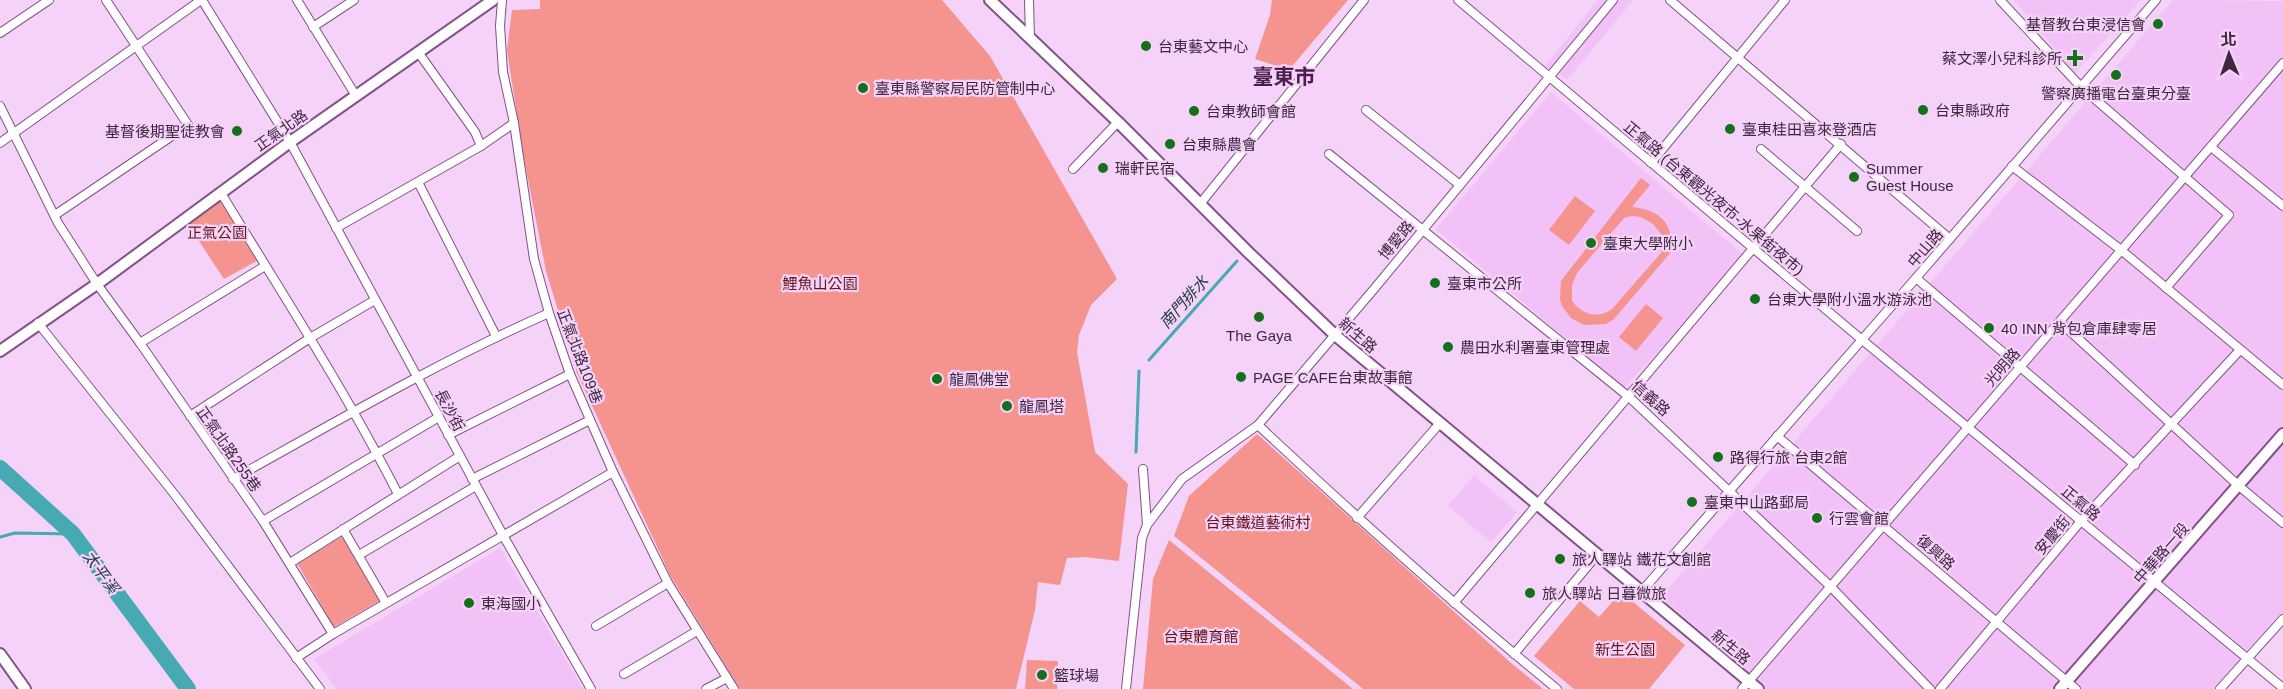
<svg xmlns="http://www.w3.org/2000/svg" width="2283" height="689" viewBox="0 0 2283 689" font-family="Arial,'Noto Sans TC',sans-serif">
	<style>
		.built { fill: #f2c1f7 }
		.green { fill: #f5948e; fill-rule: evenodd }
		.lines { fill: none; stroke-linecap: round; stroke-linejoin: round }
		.stream { stroke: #46a9b3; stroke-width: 3 }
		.river { stroke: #46a9b3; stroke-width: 16 }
		.street-casing { stroke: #845189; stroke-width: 10 }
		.secondary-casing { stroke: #845189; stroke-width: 14 }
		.street { stroke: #fff; stroke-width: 8 }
		.secondary { stroke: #fff; stroke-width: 10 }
		.poi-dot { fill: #156f1b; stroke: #f5d2f8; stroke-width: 2 }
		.labels { text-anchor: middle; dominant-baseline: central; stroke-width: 4.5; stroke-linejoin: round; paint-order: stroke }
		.poi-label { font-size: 15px; fill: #3e2840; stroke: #f5d2f8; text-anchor: start }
		.street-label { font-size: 15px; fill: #3e2840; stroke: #f5d2f8 }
		.park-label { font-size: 15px; fill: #641619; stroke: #f5d2f8 }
		.water-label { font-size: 16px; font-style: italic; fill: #1c3b3e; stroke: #f5d2f8 }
		.district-label { font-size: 21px; font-weight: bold; fill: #4b1c50; stroke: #f5d2f8 }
	</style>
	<rect width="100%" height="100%" fill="#f5d2f8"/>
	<g class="built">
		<polygon points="1598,0 1633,0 1567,80 1545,66"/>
		<polygon points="2014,0 2141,0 2075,73"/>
		<polygon points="2173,0 2283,1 2283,621 2223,689 1744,689 1754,676 1661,597"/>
		<polygon points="1551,92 1746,257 1624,388 1436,229"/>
		<polygon points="1474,475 1517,512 1491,542 1448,506"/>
		<polygon points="500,548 583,689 337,689 314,659"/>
	</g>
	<g class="green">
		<polygon points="540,0 942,0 990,56 1117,279 1091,305 1079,335 1077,352 1095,452 1128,484 1119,561 1085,557 1067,558 1060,585 1038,582 1035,610 1016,689 740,689 670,575 577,373 546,271 523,154 507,50 512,10 540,9"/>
		<polygon points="1272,0 1348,0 1289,70 1255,59 1270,15"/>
		<path d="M1641,178L1650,185L1632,207C1660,210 1674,223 1671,252L1614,319L1606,324L1584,325L1571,318L1562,306L1560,299L1561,281ZM1632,216L1641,217L1653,224L1662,235L1663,246L1661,253L1612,309C1598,319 1582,315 1572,301V285L1577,273L1624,218Z"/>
		<polygon points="1575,196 1595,211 1569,245 1549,230"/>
		<polygon points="221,201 260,259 224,279 187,223"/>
		<polygon points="1646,304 1663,318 1636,351 1619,337"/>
		<polygon points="1257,434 1511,663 1543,689 1363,689 1174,536 1189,496"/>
		<polygon points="343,536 381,600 334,627 297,563"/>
		<polygon points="1169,540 1353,689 1143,689 1153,579"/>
		<polygon points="1621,592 1685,645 1649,689 1574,689 1534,656 1580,601 1599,617"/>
		<polygon points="1027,660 1058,661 1057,689 1025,689"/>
	</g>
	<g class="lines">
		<g class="stream">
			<polyline points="1149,360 1237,261"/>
			<polyline points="1136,452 1139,371"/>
			<polyline points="0,537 15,533 73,534"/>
		</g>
		<polyline class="river" points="0,468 73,534 188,689"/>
		<defs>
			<g id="street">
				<polyline points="202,0 290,142 504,537 591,689"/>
				<polyline points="297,0 356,96"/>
				<polyline points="502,0 500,26 503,72 514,123 534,259 549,313 570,374 613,472 668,583 734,689"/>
				<polyline points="1029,0 1030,38"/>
				<polyline points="1458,0 1861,339 2283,688"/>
				<polyline points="1670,0 1950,239"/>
				<polyline points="2000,0 2081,87 2229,215 2166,288"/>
				<polyline points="313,27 354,0"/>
				<polyline points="0,33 49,0"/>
				<polyline points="418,52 475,132 481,146"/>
				<polyline points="0,106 58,223 97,284 140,343 263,521 333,634"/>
				<polyline points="1366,110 1460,185"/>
				<polyline points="0,143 201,0"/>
				<polyline points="2211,147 2283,206"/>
				<polyline points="1761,149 1857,231"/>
				<polyline points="1329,154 1629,397 1830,586 1930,689"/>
				<polyline points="1651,163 1785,0"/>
				<polyline points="2012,166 2121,250 2283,385"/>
				<polyline points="1073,169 1118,122"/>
				<polyline points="418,182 496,336"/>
				<path d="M221,193C281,292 345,390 398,494"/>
				<polyline points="1200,204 1364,0"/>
				<polyline points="55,215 188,125 106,0"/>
				<polyline points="336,228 481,146 514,123"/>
				<polyline points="1916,278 2135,465"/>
				<polyline points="2060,322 2239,486 2283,523"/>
				<polyline points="38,323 175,495 320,689"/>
				<polyline points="140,343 265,266"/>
				<polyline points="190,416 310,338 375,300"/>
				<path d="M1258,425C1355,516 1454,605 1557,689"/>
				<polyline points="448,435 570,374"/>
				<polyline points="1777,436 2076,689"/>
				<polyline points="1143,469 1147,525"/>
				<path d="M233,479C337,421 440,361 549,313"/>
				<polyline points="472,479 590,420"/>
				<polyline points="1357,518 1440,423"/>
				<polyline points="263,521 439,417"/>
				<polyline points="343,529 386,603"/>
				<polyline points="359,555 476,486"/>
				<polyline points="290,563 460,456"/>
				<polyline points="1641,592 1916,278 2156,0"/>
				<polyline points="1454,603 1841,144"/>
				<polyline points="596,626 668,583"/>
				<polyline points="1514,654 1597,555"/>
				<polyline points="296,658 333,634 613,472"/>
				<polyline points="624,674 697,631"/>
				<polyline points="706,689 727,678"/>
				<polyline points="1126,689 1142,538 1147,525 1182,479 1258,425 1374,289 1613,0"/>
				<polyline points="1742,689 2283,63"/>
				<polyline points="1940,689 2081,521 2240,350"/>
				<polyline points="2220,689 2283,619"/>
			</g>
			<g id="secondary">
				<polyline points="990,0 1118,122 1249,253 1335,335 1758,689"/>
				<polyline points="0,351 97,284 290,142 493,0"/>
				<polyline points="0,654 25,689"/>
				<polyline points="2060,689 2283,434"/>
			</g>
		</defs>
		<use href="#street" class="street-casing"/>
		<use href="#secondary" class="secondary-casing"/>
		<use href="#street" class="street"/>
		<use href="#secondary" class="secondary"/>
	</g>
	<g class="poi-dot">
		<circle cx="2158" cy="24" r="6"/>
		<circle cx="1146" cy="46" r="6"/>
		<path d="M2072 49h6v6h6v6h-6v6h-6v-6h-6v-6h6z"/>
		<circle cx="2116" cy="75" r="6"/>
		<circle cx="863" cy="88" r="6"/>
		<circle cx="1923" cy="110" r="6"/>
		<circle cx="1194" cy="111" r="6"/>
		<circle cx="1730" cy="129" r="6"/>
		<circle cx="237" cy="131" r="6"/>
		<circle cx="1170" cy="144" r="6"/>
		<circle cx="1103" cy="168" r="6"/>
		<circle cx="1854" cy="177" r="6"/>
		<circle cx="1591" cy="243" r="6"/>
		<circle cx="1435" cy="283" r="6"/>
		<circle cx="1755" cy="299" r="6"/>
		<circle cx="1259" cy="317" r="6"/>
		<circle cx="1989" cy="328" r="6"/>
		<circle cx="1448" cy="347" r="6"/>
		<circle cx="1241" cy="377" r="6"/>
		<circle cx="937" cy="379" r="6"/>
		<circle cx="1007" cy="406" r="6"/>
		<circle cx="1718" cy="457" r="6"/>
		<circle cx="1692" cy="502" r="6"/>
		<circle cx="1817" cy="518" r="6"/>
		<circle cx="1560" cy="559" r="6"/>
		<circle cx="1530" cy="593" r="6"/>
		<circle cx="469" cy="603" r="6"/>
		<circle cx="1042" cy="675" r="6"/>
	</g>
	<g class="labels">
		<g class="poi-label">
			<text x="2146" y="24" text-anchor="end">基督教台東浸信會</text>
			<text x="1158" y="46">台東藝文中心</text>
			<text x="2062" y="58" text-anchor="end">蔡文澤小兒科診所</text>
			<text x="875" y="88">臺東縣警察局民防管制中心</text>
			<text x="2116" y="93" text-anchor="middle">警察廣播電台臺東分臺</text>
			<text x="1935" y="110">台東縣政府</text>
			<text x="1206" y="111">台東教師會館</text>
			<text x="1742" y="129">臺東桂田喜來登酒店</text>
			<text x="225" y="131" text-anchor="end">基督後期聖徒教會</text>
			<text x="1182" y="144">台東縣農會</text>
			<text x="1115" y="168">瑞軒民宿</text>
			<text x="1866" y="168">Summer<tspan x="1866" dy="17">Guest House</tspan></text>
			<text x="1603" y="243">臺東大學附小</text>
			<text x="1447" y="283">臺東市公所</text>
			<text x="1767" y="299">台東大學附小溫水游泳池</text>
			<text x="2001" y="328">40 INN 背包倉庫肆零居</text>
			<text x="1259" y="335" text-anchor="middle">The Gaya</text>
			<text x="1460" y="347">農田水利署臺東管理處</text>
			<text x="1253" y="377">PAGE CAFE台東故事館</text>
			<text x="949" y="379">龍鳳佛堂</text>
			<text x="1019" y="406">龍鳳塔</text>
			<text x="1730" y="457">路得行旅 台東2館</text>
			<text x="1704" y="502">臺東中山路郵局</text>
			<text x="1829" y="518">行雲會館</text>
			<text x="1572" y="559">旅人驛站 鐵花文創館</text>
			<text x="1542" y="593">旅人驛站 日暮微旅</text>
			<text x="481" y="603">東海國小</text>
			<text x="1054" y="675">籃球場</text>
		</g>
		<g class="street-label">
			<text transform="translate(281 130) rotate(-35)">正氣北路</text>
			<text transform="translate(1714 198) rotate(40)">正氣路 (台東觀光夜市-水果街夜市)</text>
			<text transform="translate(1396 240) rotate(-51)">博愛路</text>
			<text transform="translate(1925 248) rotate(-49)">中山路</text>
			<text transform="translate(1358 335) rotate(41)">新生路</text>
			<text transform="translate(580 356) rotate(69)">正氣北路109巷</text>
			<text transform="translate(2002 367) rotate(-49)">光明路</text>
			<text transform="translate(1651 398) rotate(42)">信義路</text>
			<text transform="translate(450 410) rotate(62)">長沙街</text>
			<text transform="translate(229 449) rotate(55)">正氣北路255巷</text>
			<text transform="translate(2081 503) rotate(40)">正氣路</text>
			<text transform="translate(2052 535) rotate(-50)">安慶街</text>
			<text transform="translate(1936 552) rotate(41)">復興路</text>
			<text transform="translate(2161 553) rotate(-49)">中華路一段</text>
			<text transform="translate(1731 647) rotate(40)">新生路</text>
		</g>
		<g class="park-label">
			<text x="217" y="232">正氣公園</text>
			<text x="820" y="283">鯉魚山公園</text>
			<text x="1258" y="522">台東鐵道藝術村</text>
			<text x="1201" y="636">台東體育館</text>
			<text x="1625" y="649">新生公園</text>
		</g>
		<g class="water-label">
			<text transform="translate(1184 302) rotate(-48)">南門排水</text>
			<text transform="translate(101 572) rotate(54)">太平溪</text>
		</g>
		<g class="district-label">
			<text x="1284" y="76">臺東市</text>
		</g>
	</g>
	<g transform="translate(2229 54) rotate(358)" stroke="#f5d2f8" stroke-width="4.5" paint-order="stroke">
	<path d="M0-4.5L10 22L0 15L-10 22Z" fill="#3e2840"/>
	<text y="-9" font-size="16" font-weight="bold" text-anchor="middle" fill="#3e2840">北</text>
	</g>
</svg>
